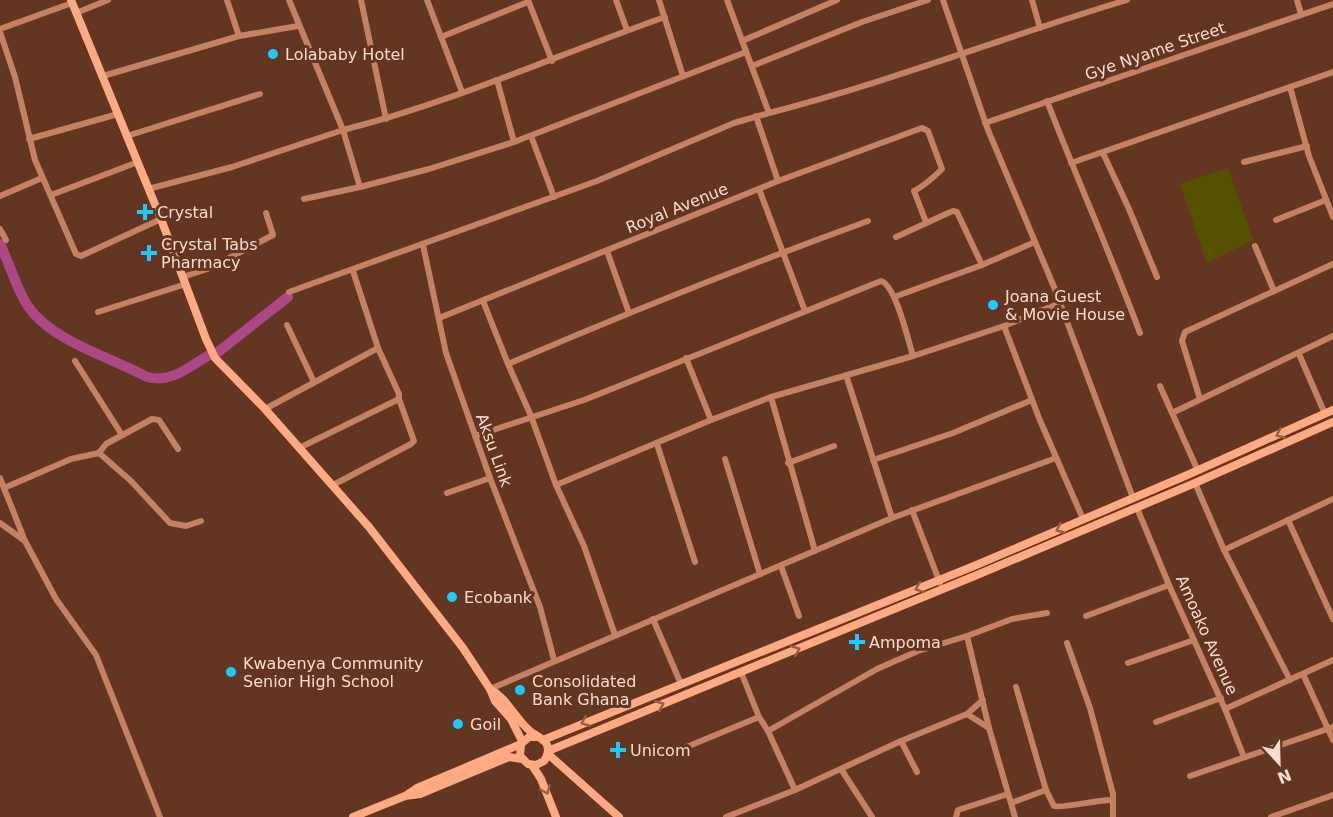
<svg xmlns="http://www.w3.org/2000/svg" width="1333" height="817" viewBox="0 0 1333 817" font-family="'DejaVu Sans',sans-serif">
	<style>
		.park { fill: #575202 }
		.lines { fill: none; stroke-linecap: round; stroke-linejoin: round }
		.river { stroke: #ad4886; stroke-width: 10 }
		.street { stroke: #c58263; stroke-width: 6 }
		.secondary { stroke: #ffaa83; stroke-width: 8 }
		.oneway { stroke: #9a5f43 }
		.poi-dot { fill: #1ec9fd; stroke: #633621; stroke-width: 2 }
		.labels { text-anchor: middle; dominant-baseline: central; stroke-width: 6; stroke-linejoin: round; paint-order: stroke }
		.street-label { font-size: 16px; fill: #f8dcd0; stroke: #633621 }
		.poi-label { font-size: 16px; fill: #f8dcd0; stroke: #633621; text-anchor: start }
	</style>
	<rect width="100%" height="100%" fill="#633621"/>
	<polygon class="park" points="1228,168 1253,240 1207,263 1180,184"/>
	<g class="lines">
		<g class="river">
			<path d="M0,244C10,264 19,298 34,314C63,345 110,357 147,377C170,384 189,367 209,355"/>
			<polyline points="218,352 288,297"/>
		</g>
		<g class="street">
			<polyline points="227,0 239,36"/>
			<path d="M289,0L343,130C453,102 557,55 665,17"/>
			<polyline points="361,0 386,119"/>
			<polyline points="427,0 462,92"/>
			<polyline points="528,0 552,61"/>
			<polyline points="616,0 627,30"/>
			<polyline points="659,0 683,76"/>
			<path d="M727,0L769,113C890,82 1007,36 1127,0"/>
			<polyline points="943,0 988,130 1054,287 1133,498"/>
			<polyline points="1032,0 1040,28"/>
			<polyline points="1297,0 1301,14"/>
			<polyline points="76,13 108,0"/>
			<polyline points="0,29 72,3"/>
			<polyline points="0,32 15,77 35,160 76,254 81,256 161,219"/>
			<polyline points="441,37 528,2"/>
			<polyline points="742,41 837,0"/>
			<polyline points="752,66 862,22 928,0"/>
			<polyline points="103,76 239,36 298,26"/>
			<polyline points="497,80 514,142"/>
			<polyline points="1290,87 1309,156 1333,217"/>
			<path d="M1047,101C1077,179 1111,255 1140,333"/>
			<polyline points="756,116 778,181"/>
			<polyline points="985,123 1333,4"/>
			<polyline points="127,136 260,94"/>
			<polyline points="531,136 554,197"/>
			<polyline points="29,139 118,114"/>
			<polyline points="1103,153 1129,209 1157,277"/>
			<polyline points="1244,162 1307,146"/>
			<polyline points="1071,163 1333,72"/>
			<polyline points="148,189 232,167 343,130 360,187 429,169 514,142 746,52"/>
			<polyline points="759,189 805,311"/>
			<polyline points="51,195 138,162"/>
			<polyline points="0,196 42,178"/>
			<polyline points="304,199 360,187"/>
			<polyline points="1276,220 1326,200"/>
			<polyline points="0,229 6,240"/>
			<polyline points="896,237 946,214 953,211 957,212 982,265"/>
			<polyline points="423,245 446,353 490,478 540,607 554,660"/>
			<polyline points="1255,246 1274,291"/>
			<polyline points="607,251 629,313"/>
			<polyline points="183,277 210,268 273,235 266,213"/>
			<polyline points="289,292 597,181 734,123 769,113"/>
			<polyline points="894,297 982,265 1035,242"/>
			<polyline points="483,301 508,364 531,416 556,485 584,546 615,635"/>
			<polyline points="98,312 186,284"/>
			<path d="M439,318L778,181L922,128L928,131L942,169C934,177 924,186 914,191L926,222"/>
			<polyline points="287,325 314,382"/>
			<polyline points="1004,326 1039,418 1083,519"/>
			<polyline points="1299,354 1325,414"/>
			<polyline points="686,358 711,420"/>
			<polyline points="75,361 122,435"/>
			<path d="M508,364C627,313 747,265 868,221"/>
			<polyline points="846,375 892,518"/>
			<polyline points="1160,386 1198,471"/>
			<polyline points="771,397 815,551"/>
			<polyline points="1200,399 1182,341 1185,332 1333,264"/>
			<polyline points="265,409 378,348 353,271"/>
			<polyline points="1172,413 1333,336"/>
			<path d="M475,436L584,400L881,281C896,286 908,340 913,356"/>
			<polyline points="657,444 695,562"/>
			<polyline points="299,448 399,399 399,394 378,348"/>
			<polyline points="99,453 106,444 152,419 159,420 178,449"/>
			<polyline points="725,459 760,574"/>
			<polyline points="873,460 953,433 1032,400"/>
			<polyline points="788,463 834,446"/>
			<polyline points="0,478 25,541"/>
			<polyline points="1195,483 1224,550 1290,680"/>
			<polyline points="333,485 411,444 414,441 399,399"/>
			<polyline points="556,485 711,420 771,397 913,356 1004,326 1060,303"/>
			<polyline points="4,488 71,459 99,453 131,481 170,523 186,526 201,521"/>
			<polyline points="447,493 490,478"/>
			<polyline points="1137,508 1169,585 1225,709 1333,660"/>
			<polyline points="912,510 940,583"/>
			<polyline points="1288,520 1333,619"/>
			<polyline points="0,523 25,541 56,599 96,655 160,817"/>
			<polyline points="1224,550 1333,499"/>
			<polyline points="781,566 799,616"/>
			<polyline points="1086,616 1169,585"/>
			<polyline points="653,619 681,684"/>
			<polyline points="967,636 989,728 1015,817"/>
			<polyline points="1067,643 1090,708 1113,794 1113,817"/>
			<polyline points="1128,663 1194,640"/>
			<polyline points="741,672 759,717 768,731 795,790"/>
			<polyline points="1303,674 1333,740"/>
			<path d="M1016,687L1046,790L1054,806C1062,809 1099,799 1113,800"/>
			<polyline points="490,689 892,518 1056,458"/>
			<polyline points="1225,709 1244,757"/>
			<polyline points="967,714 983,700"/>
			<polyline points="1156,722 1221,698"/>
			<polyline points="768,731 877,669 918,651 967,636 1012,619 1047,613"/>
			<polyline points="901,741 917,772"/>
			<polyline points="672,753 759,717"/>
			<polyline points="841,769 872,817"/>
			<polyline points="1190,776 1333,727"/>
			<polyline points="1011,803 1046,790"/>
			<polyline points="726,817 795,790 901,741 967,714 989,728"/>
			<polyline points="956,817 958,810 1008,794"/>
			<polyline points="1271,817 1333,795"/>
		</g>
		<g class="secondary">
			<polyline points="71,0 161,219 206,339 215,358 265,409 369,527 463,648 490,689 495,701 511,719 522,741"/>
			<path d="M490,689C508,699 515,719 530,731C535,735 542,738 546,743C550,749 548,755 544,761L536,765L528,764L520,756L521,744L529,737H538"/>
			<polyline points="543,740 974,566 1185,476 1333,410"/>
			<polyline points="548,751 977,575 1195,483 1333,422"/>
			<polyline points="548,754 619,817"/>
			<polyline points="532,765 541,779 556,817"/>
			<polyline points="405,796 417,788 521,744"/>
			<polyline points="353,817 405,796 420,794 509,757 522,759"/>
		</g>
	</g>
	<defs><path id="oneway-chevron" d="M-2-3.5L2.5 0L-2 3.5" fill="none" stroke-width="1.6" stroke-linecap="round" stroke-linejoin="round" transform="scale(1.5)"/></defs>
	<g class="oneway">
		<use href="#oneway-chevron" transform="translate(1280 434) rotate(156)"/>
		<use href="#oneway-chevron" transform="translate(1060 529) rotate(156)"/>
		<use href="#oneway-chevron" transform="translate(919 588) rotate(159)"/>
		<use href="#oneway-chevron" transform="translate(796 650) rotate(-22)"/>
		<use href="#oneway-chevron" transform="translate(660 705) rotate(-22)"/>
		<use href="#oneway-chevron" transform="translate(585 722) rotate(158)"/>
		<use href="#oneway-chevron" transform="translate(546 790) rotate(67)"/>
	</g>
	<g class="poi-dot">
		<circle cx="273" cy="54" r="6"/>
		<path d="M142 203h6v6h6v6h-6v6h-6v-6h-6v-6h6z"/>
		<path d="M146 244h6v6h6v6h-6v6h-6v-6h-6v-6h6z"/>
		<circle cx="993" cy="305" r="6"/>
		<circle cx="452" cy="597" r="6"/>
		<path d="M854 633h6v6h6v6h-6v6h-6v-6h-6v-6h6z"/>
		<circle cx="231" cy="672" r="6"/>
		<circle cx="520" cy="690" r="6"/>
		<circle cx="458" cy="724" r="6"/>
		<path d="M615 741h6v6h6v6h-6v6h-6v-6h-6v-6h6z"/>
	</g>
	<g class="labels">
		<g class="street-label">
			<text transform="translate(1155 51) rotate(-19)">Gye Nyame Street</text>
			<text transform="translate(677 208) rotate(-22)">Royal Avenue</text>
			<text transform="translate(494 450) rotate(70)">Aksu Link</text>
			<text transform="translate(1207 635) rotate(66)">Amoako Avenue</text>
		</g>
		<g class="poi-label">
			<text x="285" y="54">Lolababy Hotel</text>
			<text x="157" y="212">Crystal</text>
			<text x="161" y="244">Crystal Tabs<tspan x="161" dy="18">Pharmacy</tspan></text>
			<text x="1005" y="296">Joana Guest<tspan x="1005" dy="18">&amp; Movie House</tspan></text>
			<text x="464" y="597">Ecobank</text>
			<text x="869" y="642">Ampoma</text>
			<text x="243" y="663">Kwabenya Community<tspan x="243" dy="18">Senior High School</tspan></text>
			<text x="532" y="681">Consolidated<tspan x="532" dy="18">Bank Ghana</tspan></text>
			<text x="470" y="724">Goil</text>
			<text x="630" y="750">Unicom</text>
		</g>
	</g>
	<g transform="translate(1279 763) rotate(158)" stroke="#633621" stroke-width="4.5" paint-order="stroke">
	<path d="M0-4.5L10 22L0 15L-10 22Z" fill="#f8dcd0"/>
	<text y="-9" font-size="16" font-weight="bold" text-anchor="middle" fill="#f8dcd0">N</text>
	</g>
</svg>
